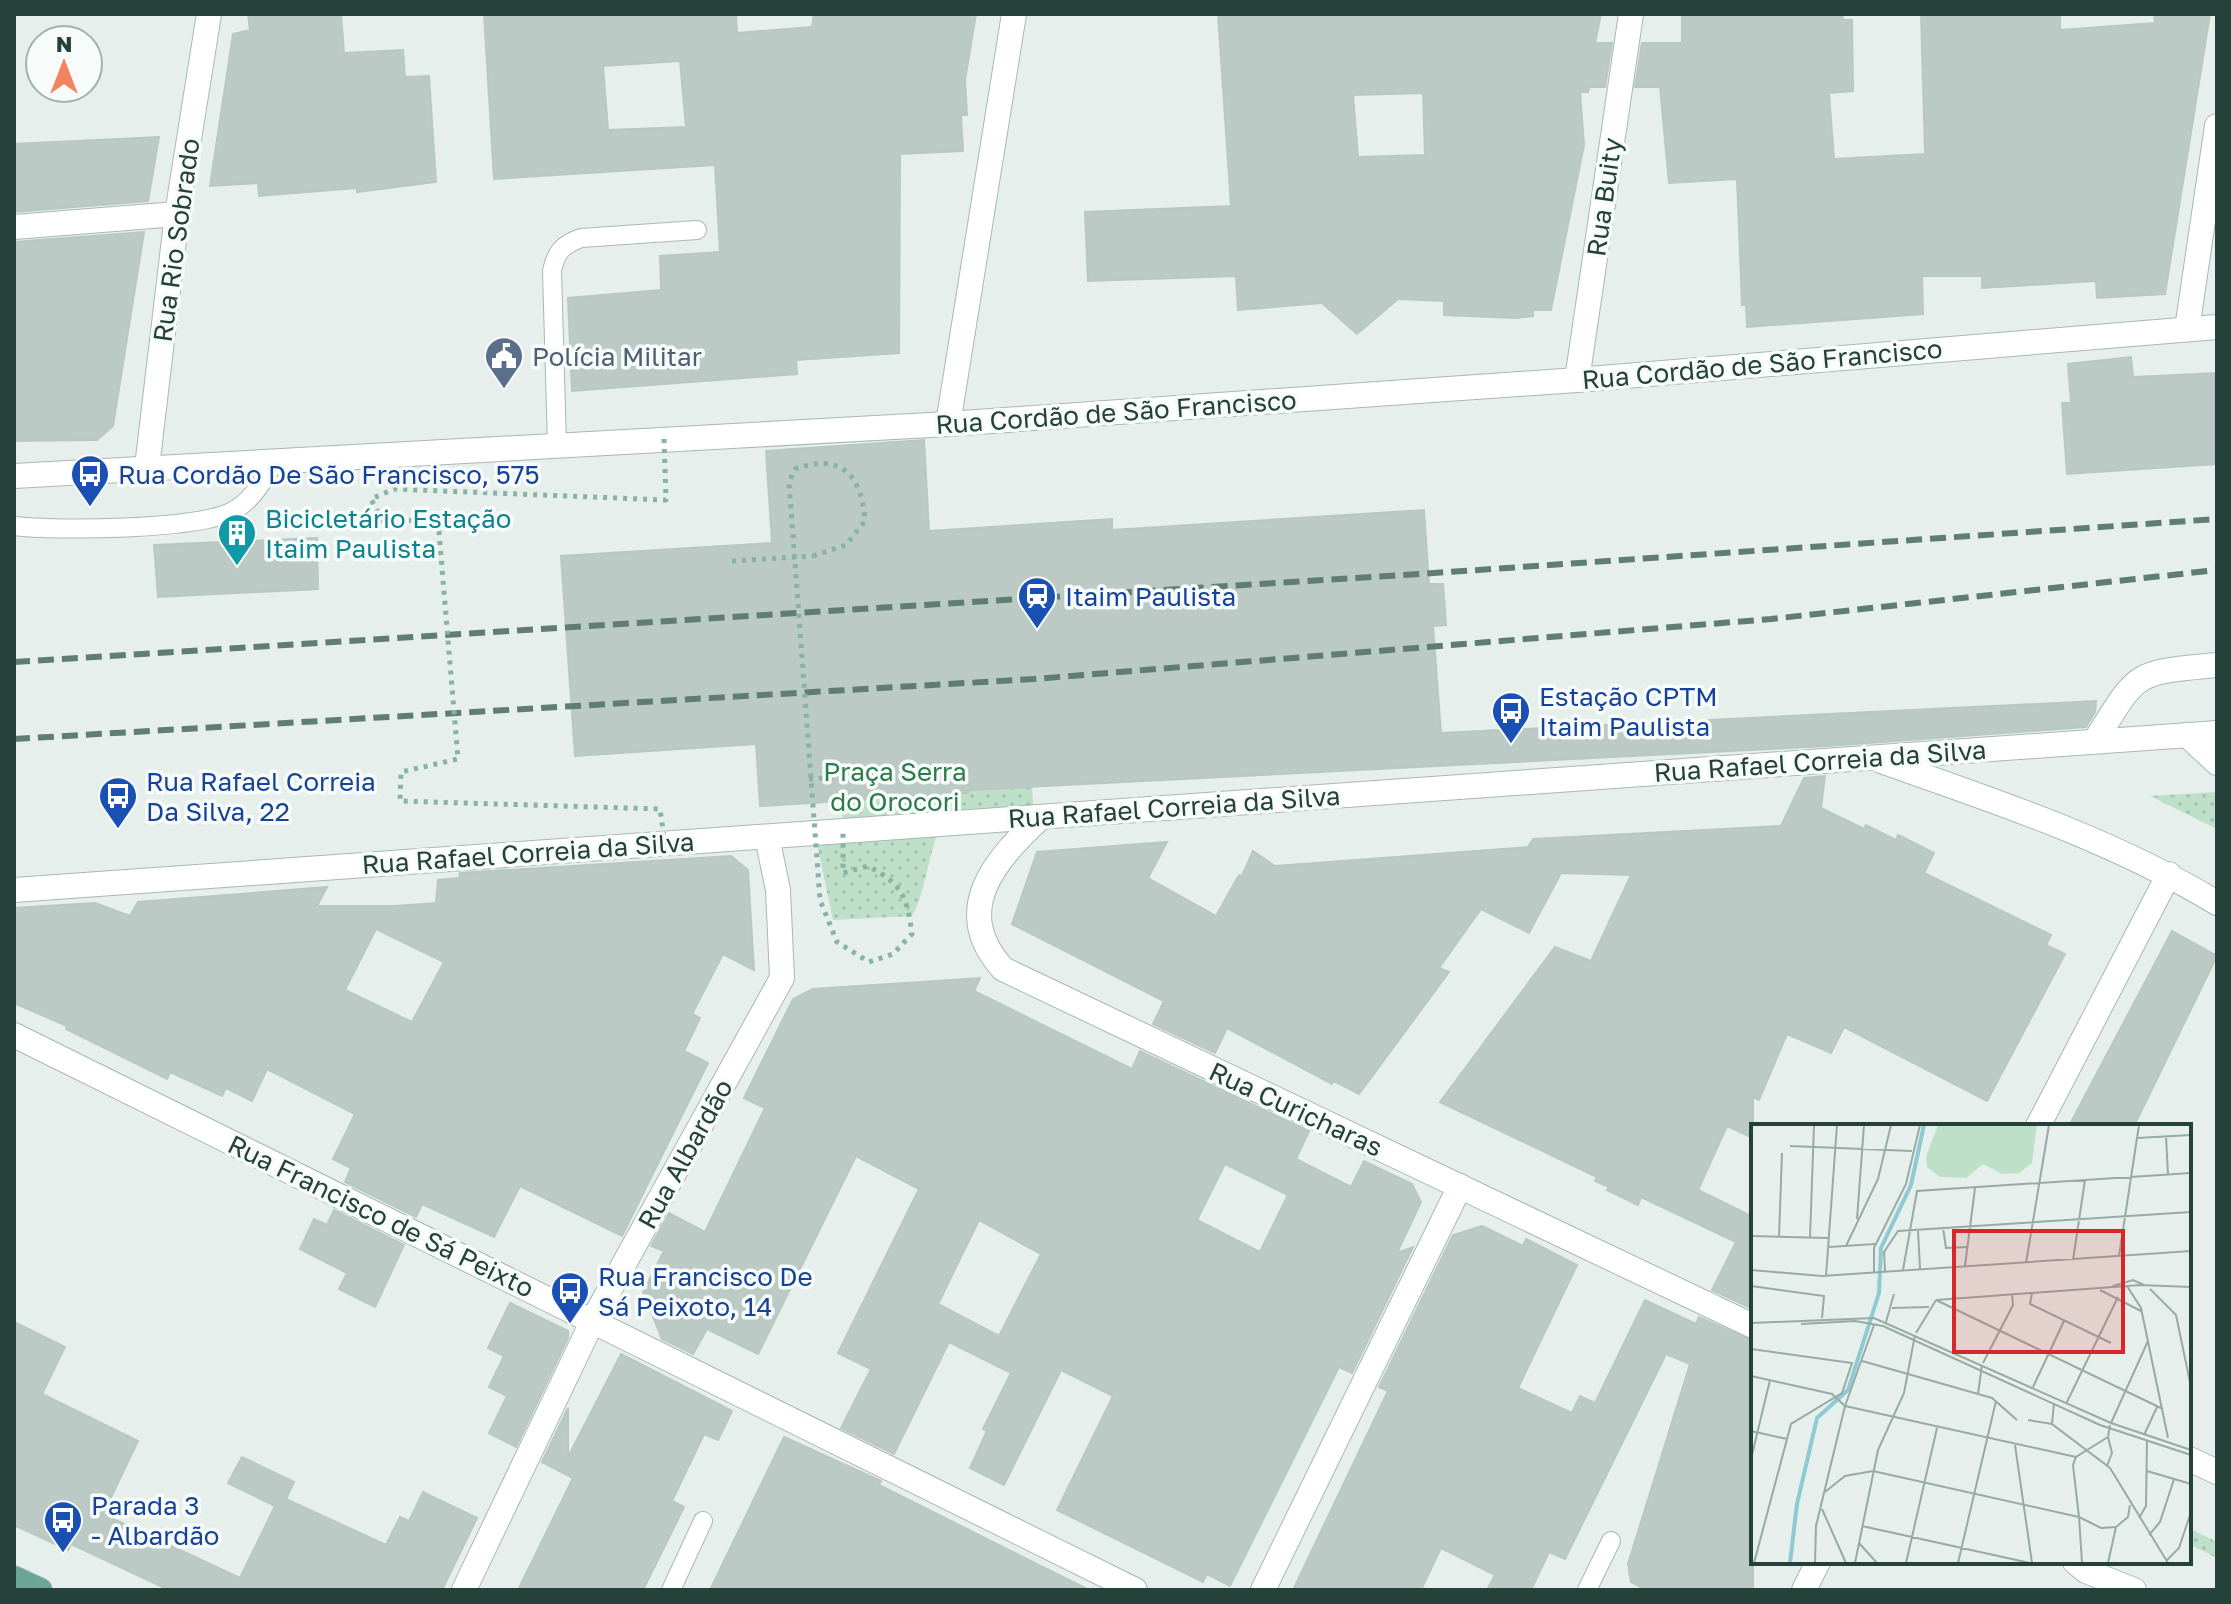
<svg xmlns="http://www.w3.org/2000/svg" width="2231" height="1604" viewBox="0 0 2231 1604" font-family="'Golos Text',sans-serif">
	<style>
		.park { fill: url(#park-dots) }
		.building { fill: #bbcac4; stroke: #b8c9c2; stroke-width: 2; fill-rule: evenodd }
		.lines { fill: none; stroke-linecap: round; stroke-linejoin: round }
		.service-casing { stroke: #a8b8b2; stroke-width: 20 }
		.minor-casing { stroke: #a8b8b2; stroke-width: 26 }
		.tertiary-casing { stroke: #a8b8b2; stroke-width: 26 }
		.primary-casing { stroke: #c2cac8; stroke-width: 26 }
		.path { stroke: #86b3a5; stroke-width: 5; stroke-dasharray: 4 6; stroke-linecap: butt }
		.service { stroke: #fff; stroke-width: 18 }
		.minor { stroke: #fff; stroke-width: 24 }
		.tertiary { stroke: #fff; stroke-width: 24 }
		.primary { stroke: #6aa596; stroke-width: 24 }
		.rail { stroke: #5f7d75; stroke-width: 6; stroke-dasharray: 16 8; stroke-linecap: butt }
		.path-bridge { stroke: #86b3a5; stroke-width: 5; stroke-dasharray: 4 6; stroke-linecap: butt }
		.labels { text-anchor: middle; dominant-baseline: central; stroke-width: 7; stroke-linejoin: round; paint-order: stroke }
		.street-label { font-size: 26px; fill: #24423a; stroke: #f7fbf9 }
		.service-label { font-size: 26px; fill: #4e5e75; stroke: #f7fbf9; text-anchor: start }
		.transit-label { font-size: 26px; fill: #164399; stroke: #f7fbf9; text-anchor: start }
		.culture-label { font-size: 26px; fill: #0d838f; stroke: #f7fbf9; text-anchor: start }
		.park-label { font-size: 26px; fill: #2d7a4b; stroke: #f7fbf9 }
		.inset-river { fill: none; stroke: #8ec9d4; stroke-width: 4 }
		.inset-road { fill: none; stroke: #98aaa4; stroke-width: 2 }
		.view { fill: #d62828; fill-opacity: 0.15; stroke: #d62828; stroke-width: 4 }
		.inset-edge { fill: none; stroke: #24423a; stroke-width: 4 }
	</style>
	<defs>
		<pattern id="park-dots" width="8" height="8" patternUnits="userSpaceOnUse" patternTransform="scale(2)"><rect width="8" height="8" fill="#bfe0c8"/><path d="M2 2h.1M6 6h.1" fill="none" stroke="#a4c1ad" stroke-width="1.8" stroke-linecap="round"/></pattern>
	</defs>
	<rect width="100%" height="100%" fill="#e6efeb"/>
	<g class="park">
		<path d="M1028,735L1034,813L939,830C930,848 922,908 911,916L833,920L817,844L843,824L836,751Z"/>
		<polygon points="2217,792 2217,829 2150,796"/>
		<polygon points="2189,1528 2217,1542 2217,1558 2189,1544"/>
	</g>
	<g class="building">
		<polygon points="248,14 341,14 344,53 403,50 405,77 429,76 436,182 357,192 357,188 259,196 258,183 210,186 233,34 250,30"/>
		<path d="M484,14H736L737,33L812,27L814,14H976L965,80L967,115H961L963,151L900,154L899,353L796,360L797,374L572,391L568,298L661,290L660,256L720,252L715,165L494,179ZM680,61L686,127L608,130L603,66Z"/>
		<path d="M1218,14H1601L1595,43H1612L1605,87H1589L1588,92H1580L1584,145L1551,310H1533V316L1515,318L1444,315V301L1398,299L1357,334L1322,303L1238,310L1236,276L1088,281L1085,212L1231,206ZM1423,93L1425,155L1358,157L1353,95Z"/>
		<polygon points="1682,14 1842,14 1843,20 1852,20 1853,91 1829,93 1834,159 1925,154 1921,14 2060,14 2060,30 2155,23 2154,14 2210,14 2165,294 2097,298 2096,281 1982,288 1982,276 1922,276 1923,314 1747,327 1746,305 1742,305 1737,179 1669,183 1660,87 1635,87 1642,43 1682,43"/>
		<polygon points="159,137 148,201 14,212 14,144"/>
		<polygon points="144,232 113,426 97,440 14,441 14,242"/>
		<polygon points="2131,357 2133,377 2217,373 2217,464 2067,474 2062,403 2071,403 2068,364"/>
		<polygon points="924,440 929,531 1112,519 1112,530 1424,510 1429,584 1443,584 1446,625 1433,626 1441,733 2096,701 2095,712 2086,727 1828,746 968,790 968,793 760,806 756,744 575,756 561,556 772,543 766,451"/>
		<polygon points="317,538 318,589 158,597 154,545"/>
		<polygon points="1825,776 1821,808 1864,829 1866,825 1896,840 1898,835 1934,853 1924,873 2051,935 2046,945 2065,954 1987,1101 1844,1027 1831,1053 1787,1034 1759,1100 1753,1097 1753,1138 1727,1126 1698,1190 1749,1215 1753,1208 1753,1309 1712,1290 1736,1242 1641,1197 1638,1205 1607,1190 1609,1187 1595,1181 1597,1177 1440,1102 1555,947 1591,961 1631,875 1561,873 1529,933 1481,909 1439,968 1449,972 1359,1094 1334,1081 1332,1084 1227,1028 1215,1053 1153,1024 1164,1001 1012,924 1037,852 1167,842 1148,878 1216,916 1239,875 1242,876 1253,851 1275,866 1528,847 1533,839 1781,826 1804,778"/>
		<path d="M731,856L748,870L754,970L723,954L692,1014L700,1018L684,1051L708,1063L622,1236L520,1186L494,1237L422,1204L416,1217L345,1182L351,1168L333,1159L355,1114L267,1069L252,1101L226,1088L222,1096L170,1072L167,1079L66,1029L67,1026L14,1003V908L95,903L130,916L138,902L327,887L317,906H395L436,903L438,880L459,878L460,873ZM376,929L444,962L412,1022L345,990Z"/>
		<polygon points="2172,931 2217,956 2134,1126 2069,1126"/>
		<path d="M980,978L974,991L1132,1069L1140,1051L1309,1131L1296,1159L1351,1187L1364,1161L1412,1184L1421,1202L1397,1253L1413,1247L1352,1373L1339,1367L1230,1586L1207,1574L1203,1582L1057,1510L1113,1396L1061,1370L1004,1485L970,1468L987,1431L983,1429L1011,1373L949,1342L894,1454L841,1428L871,1369L838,1353L919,1189L856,1156L758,1354L707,1329L693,1354L662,1339L643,1292L664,1251L651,1246L669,1213L705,1232L765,1108L744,1098L793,999L813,989ZM1225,1164L1288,1195L1260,1252L1197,1220ZM979,1220L1041,1254L999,1336L938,1304Z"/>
		<polygon points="334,1210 404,1245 375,1307 339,1289 347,1273 300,1249 314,1219 327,1225"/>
		<polygon points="1482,1226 1523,1246 1526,1239 1577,1265 1518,1388 1572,1413 1580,1396 1595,1403 1645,1300 1696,1324 1699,1317 1753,1341 1753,1590 1647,1590 1631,1582 1628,1564 1690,1364 1666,1354 1565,1559 1549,1552 1531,1590 1487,1590 1495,1575 1441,1548 1421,1590 1293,1590 1388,1391 1379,1387 1453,1235"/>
		<polygon points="510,1303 568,1331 568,1338 516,1447 489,1433 507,1396 489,1387 504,1356 488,1348"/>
		<polygon points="14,1322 65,1347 42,1394 138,1441 103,1514 240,1578 275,1506 228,1483 242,1457 294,1482 286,1499 386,1545 400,1517 409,1521 423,1492 477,1518 442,1590 169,1590 71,1544 68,1550 14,1525"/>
		<polygon points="621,1354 732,1411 718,1440 704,1434 672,1501 684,1507 643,1590 518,1590 573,1478 542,1462 568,1408 568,1457"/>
		<polygon points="784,1437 881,1481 879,1485 1089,1590 710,1590"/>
	</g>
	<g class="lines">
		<defs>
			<g id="service">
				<path d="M557,445L552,271C556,252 562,245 581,238L697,230"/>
				<path d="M14,526C56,531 197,530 233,511C253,500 264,479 276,460"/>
				<polyline points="671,1590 703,1521"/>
				<polyline points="1587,1590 1611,1541"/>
			</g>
			<g id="minor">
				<polyline points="14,227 177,214"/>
				<polyline points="2187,329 2217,126"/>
				<polyline points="1577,380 1631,14"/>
				<polyline points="147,467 177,214 209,14"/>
				<polyline points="2187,735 2217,763"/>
				<path d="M2095,741C2139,670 2133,673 2217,665"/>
				<path d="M1881,761C1997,802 2111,839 2217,903"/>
				<path d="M1041,817C995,860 950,910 1003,969L1753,1326"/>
				<polyline points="14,890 2217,733"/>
				<polyline points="14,1035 1135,1590"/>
				<polyline points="2038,1126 2169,874"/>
				<polyline points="2189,1459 2217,1472"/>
				<polyline points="2075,1562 2086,1571 2134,1590"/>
				<polyline points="464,1590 593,1320 782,978 778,890 767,837"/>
				<polyline points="1263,1590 1460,1186"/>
				<polyline points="1804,1590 1818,1562"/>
			</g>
			<g id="tertiary">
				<polyline points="948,424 1014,14"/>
				<polyline points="14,476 948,424 1577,380 2217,327"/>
			</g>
			<polyline id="primary" points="14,1578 40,1590"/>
		</defs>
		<use href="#service" class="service-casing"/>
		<use href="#minor" class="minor-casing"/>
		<use href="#tertiary" class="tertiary-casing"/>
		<use href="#primary" class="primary-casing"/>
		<g class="path">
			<polyline points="732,561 813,556"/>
			<polyline points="809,779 860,775"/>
		</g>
		<use href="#service" class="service"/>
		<use href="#minor" class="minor"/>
		<use href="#tertiary" class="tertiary"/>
		<use href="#primary" class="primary"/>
		<g class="rail">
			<polyline points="14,662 1419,574 2217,519"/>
			<polyline points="14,739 1034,679 1771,619 2217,570"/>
		</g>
		<g class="path-bridge">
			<polyline points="664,439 666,500 394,489 371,499 382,521 438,520 458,759 401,772 400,801 660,809 665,844"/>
			<path d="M813,556L846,545L865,521C862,476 842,452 795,469L789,482L820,900L837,942L869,962L893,954L912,934C907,896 902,884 868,866L843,873V831"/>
		</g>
	</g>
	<defs>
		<symbol id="civic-pin" viewBox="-11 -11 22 30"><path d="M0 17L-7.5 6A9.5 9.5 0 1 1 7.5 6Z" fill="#5c6f8a" stroke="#f7fbf9"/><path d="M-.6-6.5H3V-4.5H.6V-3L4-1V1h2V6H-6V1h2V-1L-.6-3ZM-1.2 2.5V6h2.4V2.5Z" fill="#fff"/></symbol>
		<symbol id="bus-pin" viewBox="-11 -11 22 30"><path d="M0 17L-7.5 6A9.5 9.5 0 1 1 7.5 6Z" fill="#1a4fb4" stroke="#f7fbf9"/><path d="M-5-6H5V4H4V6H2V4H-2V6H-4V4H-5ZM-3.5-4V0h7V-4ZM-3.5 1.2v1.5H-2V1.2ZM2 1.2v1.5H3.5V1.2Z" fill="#fff"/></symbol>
		<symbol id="building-pin" viewBox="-11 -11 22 30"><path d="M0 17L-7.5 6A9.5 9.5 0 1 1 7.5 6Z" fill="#0f9aa8" stroke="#f7fbf9"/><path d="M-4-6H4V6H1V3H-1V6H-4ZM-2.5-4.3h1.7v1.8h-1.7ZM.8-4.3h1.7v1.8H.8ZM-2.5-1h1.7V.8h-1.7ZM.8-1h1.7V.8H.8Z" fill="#fff"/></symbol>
		<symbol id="station-pin" viewBox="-11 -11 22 30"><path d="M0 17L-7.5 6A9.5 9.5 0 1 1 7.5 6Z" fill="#1a4fb4" stroke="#f7fbf9"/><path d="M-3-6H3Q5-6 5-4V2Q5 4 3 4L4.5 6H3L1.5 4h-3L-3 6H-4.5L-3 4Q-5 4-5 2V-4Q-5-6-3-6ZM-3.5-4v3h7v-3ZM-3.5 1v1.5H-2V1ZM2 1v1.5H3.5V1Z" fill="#fff"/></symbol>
	</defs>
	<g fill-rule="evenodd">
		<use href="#civic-pin" x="482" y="334" width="44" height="60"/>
		<use href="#bus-pin" x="68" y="452" width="44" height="60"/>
		<use href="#building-pin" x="215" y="511" width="44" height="60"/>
		<use href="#station-pin" x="1015" y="574" width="44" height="60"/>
		<use href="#bus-pin" x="1489" y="689" width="44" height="60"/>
		<use href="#bus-pin" x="96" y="774" width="44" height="60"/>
		<use href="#bus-pin" x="548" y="1269" width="44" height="60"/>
		<use href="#bus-pin" x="41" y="1498" width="44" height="60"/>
	</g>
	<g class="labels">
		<g class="street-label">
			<text transform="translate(1604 197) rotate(-82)">Rua Buity</text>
			<text transform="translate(176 240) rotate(-82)">Rua Rio Sobrado</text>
			<text transform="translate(1762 364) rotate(-5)">Rua Cordão de São Francisco</text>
			<text transform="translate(1116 412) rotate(-4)">Rua Cordão de São Francisco</text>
			<text transform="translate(1820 761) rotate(-4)">Rua Rafael Correia da Silva</text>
			<text transform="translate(1174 807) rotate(-4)">Rua Rafael Correia da Silva</text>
			<text transform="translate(528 853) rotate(-4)">Rua Rafael Correia da Silva</text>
			<text transform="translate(1296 1109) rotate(25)">Rua Curicharas</text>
			<text transform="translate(685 1154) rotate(-61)">Rua Albardão</text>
			<text transform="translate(381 1216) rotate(26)">Rua Francisco de Sá Peixto</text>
		</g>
		<g class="service-label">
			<text x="532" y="356">Polícia Militar</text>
		</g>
		<g class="transit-label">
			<text x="118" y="474">Rua Cordão De São Francisco, 575</text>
			<text x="1065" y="596">Itaim Paulista</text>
			<text x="1539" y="696">Estação CPTM<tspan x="1539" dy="30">Itaim Paulista</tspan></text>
			<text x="146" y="781">Rua Rafael Correia<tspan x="146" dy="30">Da Silva, 22</tspan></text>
			<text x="598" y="1276">Rua Francisco De<tspan x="598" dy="30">Sá Peixoto, 14</tspan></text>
			<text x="91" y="1505">Parada 3<tspan x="91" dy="30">- Albardão</tspan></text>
		</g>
		<g class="culture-label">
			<text x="265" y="518">Bicicletário Estação<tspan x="265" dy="30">Itaim Paulista</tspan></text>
		</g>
		<g class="park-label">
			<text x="895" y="771">Praça Serra<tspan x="895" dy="30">do Orocori</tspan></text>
		</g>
	</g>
	<g transform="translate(1751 1124)">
		<rect width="440" height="440" fill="#e6efeb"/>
		<path d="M187,1H286L281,39L268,49L251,50L232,40L215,54L189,53L176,43L175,33Z" fill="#bfe0c8"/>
		<path class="inset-river" d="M39,439L46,380L66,294L97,266L128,169L130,124L160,61L173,1"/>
		<path class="inset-road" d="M415,12L417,51M386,14L440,11M39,22L161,27M106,95L113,1M192,104L195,124L216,123M167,106L169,145M0,112L77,114M28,113L31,29M59,114L63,1M95,122L127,55L140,1M78,123L124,120M368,132L388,1M322,136L334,56M275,139L298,1M214,142L224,64M0,146L71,152L440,127M152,146L166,67L440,49M134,147L133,128L147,107L440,88M123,148V124L155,60L169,1M75,152L86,1M0,162L73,172L71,194M362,162L382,156L393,161M376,162L390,184L417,314M399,165L425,191L440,263M349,166L390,187M281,169L279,180L360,219M185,176L389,161L440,163M185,176L412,285M141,184L178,183M135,198L143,170M0,199L123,194L360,299L440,326M50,200L104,197L132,202L349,301L440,331M165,209L185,176M0,225L101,239L91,269L40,300L3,439M111,237L157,250M232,239L262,181L261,170M157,250L227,270L231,241M0,252L81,270L94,282M282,263L313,197M227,270L241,274L266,296M303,279L301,300L359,344L417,439M315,280L367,173M94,282L325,333M277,296L301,300M360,299L397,217M359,301L357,313L325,333L322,341L328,393L350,404L365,403L377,393L379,381M0,307L36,315M393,311L406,283M264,321L281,439M0,335L19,256M356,342L361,329L357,313M396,347L440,360M74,368L94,352L122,347L328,393L331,439M71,385L95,439M388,394L395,382L396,317M111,402L279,439M398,411L409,398L423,355M108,419L126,439M415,437L428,424L440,388M64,439L65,402L94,282L123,201M104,439L127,326L153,269L164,211M155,439L186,304M207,439L245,277M357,439L365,403"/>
		<path class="view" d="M203,107H372V228H203Z"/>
		<rect width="440" height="440" class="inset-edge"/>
	</g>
	<rect width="2231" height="1604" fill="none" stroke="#24423a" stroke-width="32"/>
	<g transform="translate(64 64)"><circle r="38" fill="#f7fbf9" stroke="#a3b1ad" stroke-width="2"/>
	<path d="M0-6L14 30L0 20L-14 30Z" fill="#f4845f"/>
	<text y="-12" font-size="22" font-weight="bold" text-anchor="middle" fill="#24423a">N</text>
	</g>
</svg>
